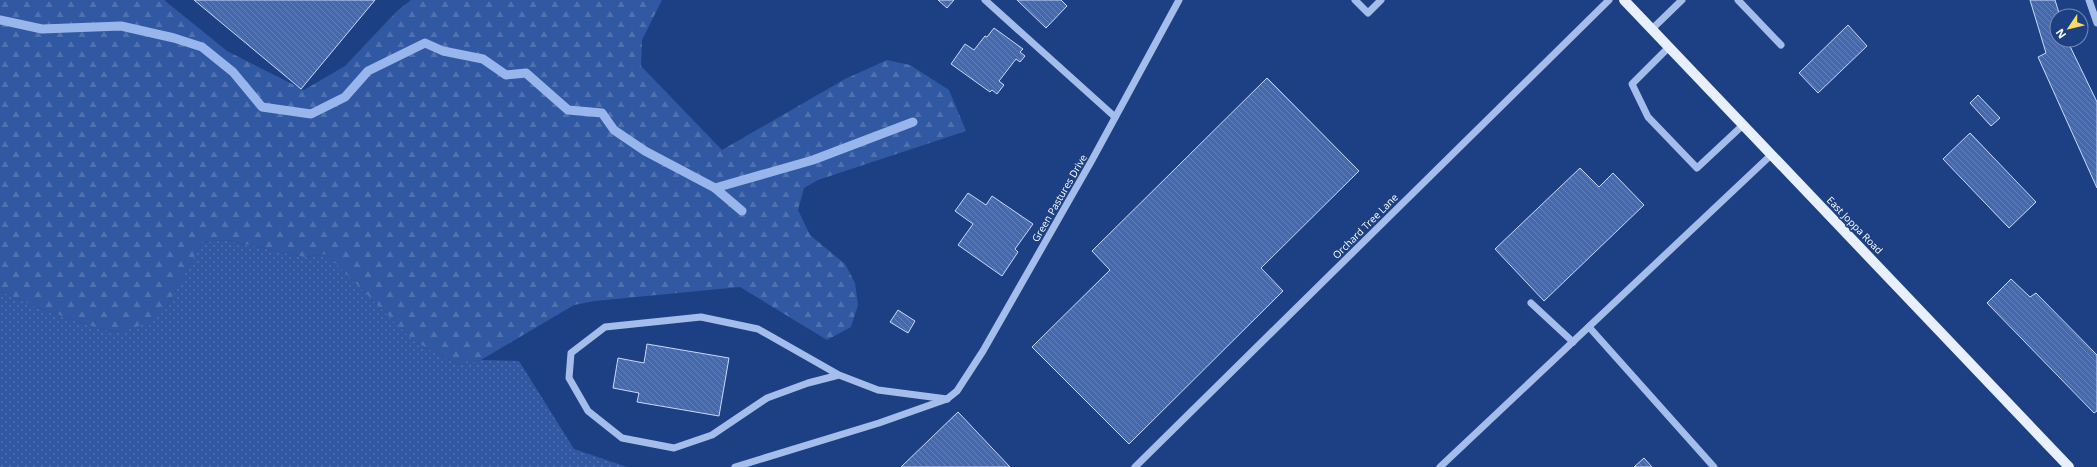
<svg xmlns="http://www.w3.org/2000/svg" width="2097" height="467" viewBox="0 0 2097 467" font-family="'Open Sans',sans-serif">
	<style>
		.grass { fill: url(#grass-dots) }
		.forest { fill: url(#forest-firs) }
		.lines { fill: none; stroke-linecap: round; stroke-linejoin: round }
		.stream { stroke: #98b6ec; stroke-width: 9 }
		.building { fill: url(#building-back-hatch); stroke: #c9d9f7 }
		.minor { stroke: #a5bdea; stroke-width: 7 }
		.major { stroke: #e8effe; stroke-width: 10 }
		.labels { text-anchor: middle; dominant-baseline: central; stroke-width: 3; stroke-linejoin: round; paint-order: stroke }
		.street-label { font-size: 10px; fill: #fff; stroke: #1d4084 }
	</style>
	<defs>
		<pattern id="grass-dots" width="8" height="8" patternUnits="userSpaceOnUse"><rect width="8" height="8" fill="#3158a2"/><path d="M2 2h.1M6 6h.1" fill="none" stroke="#5071b0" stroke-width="1.8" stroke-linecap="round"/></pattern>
		<pattern id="forest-firs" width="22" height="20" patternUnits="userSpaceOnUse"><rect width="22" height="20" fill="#3158a2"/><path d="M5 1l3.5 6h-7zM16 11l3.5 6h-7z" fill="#5071b0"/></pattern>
		<pattern id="building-back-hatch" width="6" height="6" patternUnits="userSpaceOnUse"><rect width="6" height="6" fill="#4669ad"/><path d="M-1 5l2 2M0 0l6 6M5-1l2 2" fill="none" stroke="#6280b9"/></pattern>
	</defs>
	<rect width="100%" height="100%" fill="#1d4084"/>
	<polygon class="grass" points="226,240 304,257 326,254 414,341 459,365 481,360 519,361 574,449 627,467 0,467 0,291 36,307 100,329 122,332 166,308 202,242"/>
	<polygon class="forest" points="0,0 164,0 227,51 304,90 345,66 397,11 411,0 662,0 642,40 641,66 722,150 845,79 887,60 910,65 949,90 966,131 818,180 804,188 798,210 810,235 845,264 855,283 858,305 851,327 827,340 740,287 595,301 574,305 481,360 459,365 414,341 326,254 304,257 226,240 202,242 166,308 144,324 122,332 100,329 36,307 0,291"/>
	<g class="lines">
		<g class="stream">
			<polyline points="0,20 42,29 121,26 174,38 202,47 233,72 262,107 311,114 345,97 368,71 425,43 443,51 483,59 506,75 526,73 568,110 602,113 614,130 645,151 715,188 742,211"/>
			<polyline points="715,188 813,160 913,122"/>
		</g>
	</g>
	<g class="building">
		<polygon points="194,0 375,0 301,89"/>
		<polygon points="938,0 954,0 947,8"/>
		<polygon points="1017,0 1061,0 1067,6 1046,28"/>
		<polygon points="2030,0 2055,0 2060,16 2057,16 2057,40 2067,40 2097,102 2097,188 2038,57 2046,53"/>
		<polygon points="1848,25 1867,46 1818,93 1799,73"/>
		<polygon points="994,28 1023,49 1020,52 1025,56 1020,62 1016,59 999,81 1004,85 997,94 992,90 990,92 951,64 965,44 974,50 985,36 987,37"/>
		<polygon points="1267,78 1359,171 1261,268 1283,291 1129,444 1032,347 1110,270 1092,251"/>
		<polygon points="1978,95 2000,118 1991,126 1970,103"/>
		<polygon points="1970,133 2036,202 2009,228 1943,159"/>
		<polygon points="1580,168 1599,187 1613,173 1644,205 1544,301 1495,249"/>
		<polygon points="968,193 986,205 992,196 1033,224 1015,249 1018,252 1002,276 958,245 973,224 955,211"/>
		<polygon points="2011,279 2030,297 2036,293 2097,355 2097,411 2094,413 1987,303"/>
		<polygon points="898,310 915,321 908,333 890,322"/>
		<polygon points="647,344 729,358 719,416 637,402 639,393 613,388 618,358 644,363"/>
		<polygon points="958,412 1010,467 901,467"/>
		<polygon points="1644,458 1652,467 1634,467"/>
	</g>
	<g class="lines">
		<g class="minor">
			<polyline points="985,0 1115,117"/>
			<polyline points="1355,0 1368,13 1381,0"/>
			<polyline points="1738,0 1781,45"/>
			<polyline points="2089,0 2097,23"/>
			<polyline points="1652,29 1682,0"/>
			<polyline points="1669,47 1632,84 1648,117 1697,168 1743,125"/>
			<polyline points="1531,303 1573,342"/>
			<polyline points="1589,327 1714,467"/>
			<polyline points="839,375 808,383 767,398 712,435 674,448 622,438 588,411 569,378 571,353 605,327 701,317 758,329 839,375 878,390 947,399"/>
			<polyline points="735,467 879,423 947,399 957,391 983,351 1092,160 1179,0"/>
			<polyline points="1135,467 1609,0"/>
			<polyline points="1440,467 1771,155"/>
		</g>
		<polyline class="major" points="1624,0 2069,467"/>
	</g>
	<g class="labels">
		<g class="street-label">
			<text transform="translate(1059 198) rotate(-60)">Green Pastures Drive</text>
			<text transform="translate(1855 225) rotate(46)">East Joppa Road</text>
			<text transform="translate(1365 226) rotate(-45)">Orchard Tree Lane</text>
		</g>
	</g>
	<g transform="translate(2069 28) rotate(235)"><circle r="19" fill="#1d4084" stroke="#778cb5"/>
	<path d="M0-3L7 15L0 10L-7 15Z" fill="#f9dd63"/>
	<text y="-6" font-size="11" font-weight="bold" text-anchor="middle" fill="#ffffff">N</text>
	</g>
</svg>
